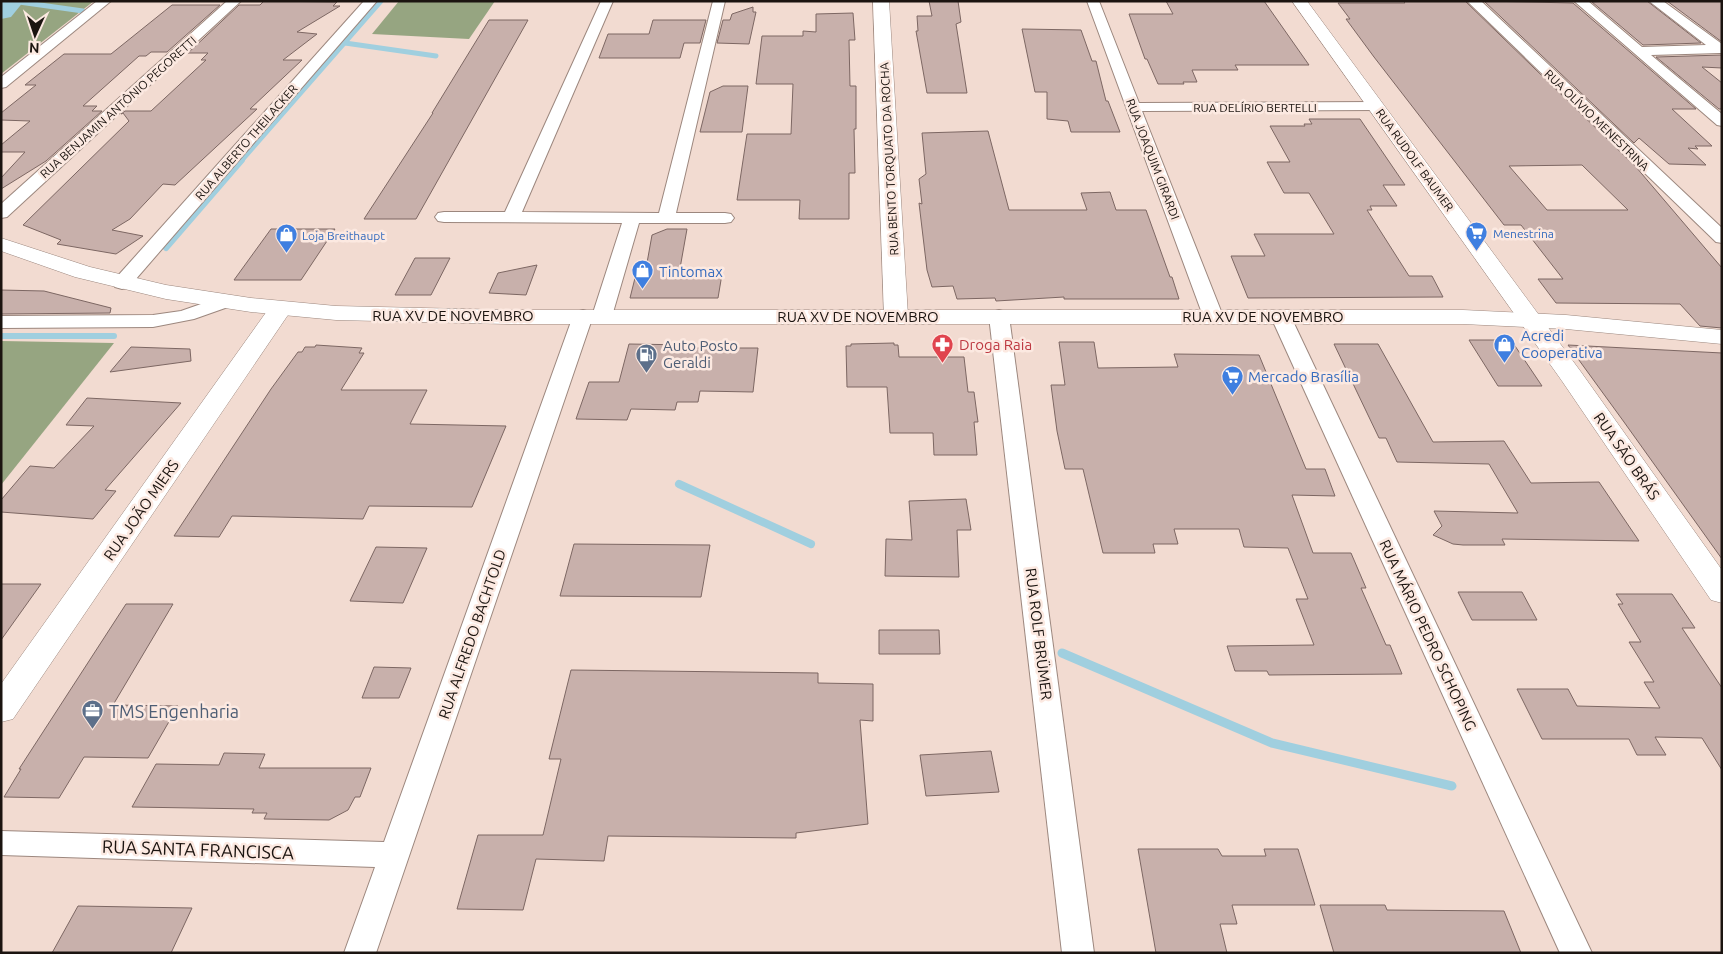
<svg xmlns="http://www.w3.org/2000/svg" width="1723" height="954" viewBox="0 0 1723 954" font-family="Ubuntu,sans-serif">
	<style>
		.forest { fill: #96a581 }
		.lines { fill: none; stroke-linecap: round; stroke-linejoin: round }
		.stream-far3 { stroke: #a0cfdf; stroke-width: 5 }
		.stream-far2 { stroke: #a0cfdf; stroke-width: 6 }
		.stream-far1 { stroke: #a0cfdf; stroke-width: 8 }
		.stream { stroke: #a0cfdf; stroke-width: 9 }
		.river { fill: #a0cfdf; fill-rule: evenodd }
		.building { fill: #c8b0ab; stroke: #7d6763; fill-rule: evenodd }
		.minor-casing { stroke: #9c877e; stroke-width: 2 }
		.tertiary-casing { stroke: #9c877e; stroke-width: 1 }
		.primary-casing { stroke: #9c877e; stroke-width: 1 }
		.minor { fill: #fff; fill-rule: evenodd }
		.tertiary { fill: #fff; fill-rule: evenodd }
		.primary { fill: #fff; fill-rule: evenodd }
		.labels { text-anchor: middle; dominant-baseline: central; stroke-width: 5; stroke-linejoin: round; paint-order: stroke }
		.far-street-label { font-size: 12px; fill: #1b1410; stroke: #fce9e1 }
		.far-shop-label { font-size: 12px; fill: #366cbe; stroke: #fce9e1; text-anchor: start }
		.shop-label { font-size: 15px; fill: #366cbe; stroke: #fce9e1; text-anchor: start }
		.street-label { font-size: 15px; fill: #1b1410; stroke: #fce9e1 }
		.health-label { font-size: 15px; fill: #be3a42; stroke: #fce9e1; text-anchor: start }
		.service-label { font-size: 15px; fill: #4e5e75; stroke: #fce9e1; text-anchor: start }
		.near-service-label { font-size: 18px; fill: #4e5e75; stroke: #fce9e1; text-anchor: start }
		.near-street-label { font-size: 18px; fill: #1b1410; stroke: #fce9e1 }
	</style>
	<rect width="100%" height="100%" fill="#f2dbd1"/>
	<g class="forest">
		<polygon points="3,1 94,1 1,74 1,2"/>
		<polygon points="399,1 495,1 469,39 372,34"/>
		<polygon points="1,341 114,343 1,485"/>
	</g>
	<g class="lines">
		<g class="stream-far3">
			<polyline points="12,1 83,11"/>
			<polyline points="345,43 436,56"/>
			<polyline points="241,161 381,1"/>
		</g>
		<g class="stream-far2">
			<polyline points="166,248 242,160"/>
			<polyline points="1,336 114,336"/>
		</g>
		<polyline class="stream-far1" points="679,484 811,544"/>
		<polyline class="stream" points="1062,653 1272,743 1452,786"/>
		<polygon class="river" points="1,1 24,1 11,17 1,19"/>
	</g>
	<g class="building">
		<polygon points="264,1 337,2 333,6 340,6 297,32 317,34 283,60 302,60 250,109 257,109 175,185 163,184 130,219 112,230 143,236 116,254 57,244 61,240 23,225 129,121 123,113 121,114 125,111 151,111 206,60 201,60 208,53 188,53 239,5 260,5"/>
		<polygon points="929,1 958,1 961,22 956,24 967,93 927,93 916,31 918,31 917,16 932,16"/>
		<polygon points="1166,1 1264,1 1309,65 1235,65 1238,70 1192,70 1197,82 1183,82 1184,84 1158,84 1147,59 1145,59 1129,14 1173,14"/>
		<path d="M1403,1H1465L1636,167L1722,268V328L1700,326L1680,304L1556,303L1538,279H1563L1521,225H1504L1374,57L1346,19H1350L1338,3H1405ZM1582,165L1628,210H1547L1509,166Z"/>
		<polygon points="1484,1 1573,3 1696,109 1672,109 1712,146 1695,146 1698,149 1688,148 1706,165 1669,164 1639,138 1634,143"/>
		<polygon points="1606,1 1647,1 1701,43 1643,45 1592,2"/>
		<polygon points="1667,1 1722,1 1722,42"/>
		<polygon points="172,5 220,5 167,52 151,52 146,56 139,56 83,106 97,106 92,111 102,111 46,161 1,189 1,178 25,152 1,152 1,145 30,121 1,120 1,113 36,85 25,85 64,54 111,54"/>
		<polygon points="753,7 753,12 756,12 749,44 717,43 723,20 730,20 732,14"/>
		<polygon points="853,13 855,40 849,40 850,86 856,86 856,129 854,129 855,173 849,173 849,219 799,219 800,200 737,200 747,134 791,134 793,84 756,84 762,36 803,36 803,31 816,32 816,14"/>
		<polygon points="489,20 528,20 416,219 364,219 433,113 432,113"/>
		<polygon points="653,20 706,20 700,43 684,43 680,58 599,58 608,34 649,34"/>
		<polygon points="1022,29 1081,30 1092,61 1096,61 1106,101 1108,101 1120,132 1071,132 1068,121 1047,119 1047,92 1035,92"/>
		<polygon points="1722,55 1722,68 1702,67 1722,83 1722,109 1719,109 1656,57"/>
		<polygon points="723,86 748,86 742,132 700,132 710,92"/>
		<polygon points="1309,119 1360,119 1405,185 1383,185 1397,206 1370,206 1372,210 1367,210 1409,276 1432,276 1443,297 1248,298 1231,256 1265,256 1254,234 1334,234 1309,193 1284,193 1267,162 1290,162 1270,126 1305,126 1304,124 1312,124"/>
		<polygon points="988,131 1009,210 1087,210 1081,193 1110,192 1116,210 1146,210 1170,277 1172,277 1179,299 1064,299 1064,297 996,301 995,298 957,299 953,286 932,287 927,270 919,203 922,204 919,179 926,174 922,133"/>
		<polygon points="271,229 335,229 301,280 234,280"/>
		<polygon points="667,229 687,229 679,274 722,274 718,298 630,298 636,274 645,274 652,235"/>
		<polygon points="415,258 450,258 431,295 395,295"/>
		<polygon points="537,265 526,295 489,293 498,273"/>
		<polygon points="1,290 44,291 111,308 110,313 1,314"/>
		<polygon points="1469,340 1511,340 1542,386 1498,386"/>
		<polygon points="1059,342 1094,342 1098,368 1178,367 1174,354 1259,355 1306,469 1325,469 1335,496 1292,495 1313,553 1351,553 1366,588 1361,588 1386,645 1390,645 1402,674 1269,675 1267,671 1235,671 1227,646 1314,645 1296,599 1308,599 1288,548 1244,547 1239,529 1174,529 1178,544 1153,544 1155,553 1103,553 1083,469 1065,469 1057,431 1051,385 1065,385"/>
		<polygon points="894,343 894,345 898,345 899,357 964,357 968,392 974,392 978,422 974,422 977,455 934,455 933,433 890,433 887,387 847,387 846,346 851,346 851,344"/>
		<polygon points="629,344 690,345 689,348 758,348 753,392 700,391 698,402 677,402 675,410 631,409 627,420 576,419 589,382 619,382"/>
		<polygon points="1334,344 1378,344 1433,442 1504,441 1531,483 1599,482 1639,541 1502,539 1505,545 1463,545 1453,544 1433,535 1442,526 1434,511 1518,513 1489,464 1397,462 1386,438 1379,438"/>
		<polygon points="316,345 362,348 359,353 364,353 341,390 427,390 410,424 506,426 472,507 369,506 363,519 232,516 219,537 174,536 271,389 298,352 302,352 305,347 315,347"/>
		<polygon points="1568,345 1722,353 1722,559 1624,422"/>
		<polygon points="131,347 190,349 191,361 110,372"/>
		<polygon points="87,398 181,403 105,490 116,491 93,519 1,512 1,500 30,466 54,468 94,426 66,425"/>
		<polygon points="966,499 971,530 957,530 959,577 885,576 886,539 912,540 909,501"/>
		<polygon points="574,544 710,545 701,597 560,596"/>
		<polygon points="376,547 427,548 403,603 350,601"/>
		<polygon points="1,584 41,584 1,640"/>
		<polygon points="1458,592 1522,592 1537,620 1472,620"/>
		<polygon points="1616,594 1672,594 1695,628 1682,628 1722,688 1722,770 1702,738 1655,737 1666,755 1637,755 1629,739 1542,739 1517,689 1568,689 1577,706 1660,708 1644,682 1654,682 1629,642 1641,642 1618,604 1623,604"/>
		<polygon points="126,604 173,604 113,705 178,706 148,758 84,757 59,798 4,797 21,769 19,769"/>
		<polygon points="879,630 939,630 940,654 879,654"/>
		<polygon points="374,667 411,668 399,698 362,698"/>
		<polygon points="571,670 818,673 818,683 873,684 873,721 860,720 868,824 796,833 796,838 608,836 604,861 536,859 523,910 457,909 478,835 543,835 561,759 549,759"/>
		<polygon points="991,751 999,792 926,796 920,755"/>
		<polygon points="224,753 265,754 259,768 371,768 360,797 355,797 348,810 329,820 264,819 267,813 252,813 254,809 132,807 156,764 219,765"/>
		<polygon points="1138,849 1218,849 1222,856 1266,856 1264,849 1298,849 1315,905 1232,905 1237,924 1220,924 1227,953 1156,953"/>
		<polygon points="1320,905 1385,905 1387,910 1504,911 1521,953 1334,953"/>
		<polygon points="78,906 134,907 192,908 171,953 52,953"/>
	</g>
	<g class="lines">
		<defs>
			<g id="minor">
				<polygon points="97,1 111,1 6,87 1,88 1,77"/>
				<polygon points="227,1 241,1 7,217 1,218 1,204"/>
				<polygon points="364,1 377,1 129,287 122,289 115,287 113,283 115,279"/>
				<polygon points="601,1 613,1 522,212 659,213 713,1 725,1 676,213 725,213 731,214 734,218 731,222 725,223 639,223 612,316 609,320 602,322 595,320 593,316 376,953 344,953 375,867 1,855 1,831 384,842 573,316 576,312 583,310 590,312 592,316 622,223 444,222 438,221 435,217 438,213 444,212 505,212"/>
				<polygon points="1087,1 1099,1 1139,103 1376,102 1381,103 1383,106 1381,109 1376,110 1142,111 1223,316 1220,320 1213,322 1206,320 1203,316"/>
				<polygon points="1467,1 1481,1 1722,228 1722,243 1716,242"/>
				<polygon points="1574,1 1588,1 1642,47 1706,45 1649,1 1663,1 1722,44 1722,53 1720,53 1651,55 1722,114 1722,126 1717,125"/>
				<polygon points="221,297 228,299 230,303 228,307 194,319 153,327 1,328 1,316 153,315 181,311"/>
				<polygon points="999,310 1006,312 1009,316 1094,953 1062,953 989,316 992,312"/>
				<polygon points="1281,311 1288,313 1291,317 1592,953 1560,953 1271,317 1274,313"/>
			</g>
			<g id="tertiary">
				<polygon points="873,1 889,1 908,316 904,321 896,323 888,321 884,316"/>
				<polygon points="1292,1 1307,1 1581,372 1722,570 1722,603 1711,600 1562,381"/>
				<polygon points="280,302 288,304 292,309 13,719 1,722 1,684 272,304"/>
			</g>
			<polygon id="primary" points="1,238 90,267 166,285 251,298 336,306 508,310 1463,310 1566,315 1722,330 1722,344 1566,329 1463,324 508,324 336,320 251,312 166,299 75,277 1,251"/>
		</defs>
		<use href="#minor" class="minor-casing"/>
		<use href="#tertiary" class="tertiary-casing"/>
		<use href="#primary" class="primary-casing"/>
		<use href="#minor" class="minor"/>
		<use href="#tertiary" class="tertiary"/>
		<use href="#primary" class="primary"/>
	</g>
	<defs>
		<symbol id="supermarket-pin" viewBox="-11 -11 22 30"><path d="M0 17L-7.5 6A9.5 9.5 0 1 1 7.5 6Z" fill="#3f7fe0" stroke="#fce9e1"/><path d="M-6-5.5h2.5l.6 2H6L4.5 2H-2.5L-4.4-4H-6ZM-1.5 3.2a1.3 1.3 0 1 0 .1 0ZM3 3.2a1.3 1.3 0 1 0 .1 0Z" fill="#fff"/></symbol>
		<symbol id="shop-pin" viewBox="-11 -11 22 30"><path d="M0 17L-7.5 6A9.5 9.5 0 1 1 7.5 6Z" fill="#3f7fe0" stroke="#fce9e1"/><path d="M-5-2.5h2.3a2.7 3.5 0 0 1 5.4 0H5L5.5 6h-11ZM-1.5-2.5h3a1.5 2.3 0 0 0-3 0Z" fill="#fff"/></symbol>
		<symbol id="pharmacy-pin" viewBox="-11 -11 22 30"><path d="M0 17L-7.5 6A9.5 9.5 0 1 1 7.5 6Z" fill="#e0444e" stroke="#fce9e1"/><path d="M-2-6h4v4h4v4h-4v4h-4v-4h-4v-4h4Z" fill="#fff"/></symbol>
		<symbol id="fuel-pin" viewBox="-11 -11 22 30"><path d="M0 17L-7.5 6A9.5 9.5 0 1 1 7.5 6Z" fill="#5c6f8a" stroke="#fce9e1"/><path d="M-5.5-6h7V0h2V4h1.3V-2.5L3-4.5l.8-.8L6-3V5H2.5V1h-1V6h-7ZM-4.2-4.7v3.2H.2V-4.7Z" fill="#fff"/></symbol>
		<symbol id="office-pin" viewBox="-11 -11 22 30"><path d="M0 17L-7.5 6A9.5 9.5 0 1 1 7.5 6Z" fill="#5c6f8a" stroke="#fce9e1"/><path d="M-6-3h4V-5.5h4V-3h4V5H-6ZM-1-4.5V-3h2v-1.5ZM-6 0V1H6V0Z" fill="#fff"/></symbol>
	</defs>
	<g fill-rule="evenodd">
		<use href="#supermarket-pin" x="1464" y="220" width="25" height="34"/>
		<use href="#shop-pin" x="274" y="222" width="25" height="34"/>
		<use href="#shop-pin" x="630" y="258" width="25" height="34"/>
		<use href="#pharmacy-pin" x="930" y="332" width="25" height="34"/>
		<use href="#shop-pin" x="1492" y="332" width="25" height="34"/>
		<use href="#fuel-pin" x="634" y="342" width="25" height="34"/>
		<use href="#supermarket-pin" x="1220" y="364" width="25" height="34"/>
		<use href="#office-pin" x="80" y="698" width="25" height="34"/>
	</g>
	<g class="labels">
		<g class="far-street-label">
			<text transform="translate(118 107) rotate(-42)">RUA BENJAMIN ANTÔNIO PEGORETTI</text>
			<text x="1255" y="107">RUA DELÍRIO BERTELLI</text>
			<text transform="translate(1597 120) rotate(44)">RUA OLÍVIO MENESTRINA</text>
			<text transform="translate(246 142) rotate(-49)">RUA ALBERTO THEILACKER</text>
			<text transform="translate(889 159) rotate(-93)">RUA BENTO TORQUATO DA ROCHA</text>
			<text transform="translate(1153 159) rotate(69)">RUA JOAQUIM GIRARDI</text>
			<text transform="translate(1415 160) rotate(54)">RUA RUDOLF BAUMER</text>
		</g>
		<g class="far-shop-label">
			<text x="1493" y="233">Menestrina</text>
			<text x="302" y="235">Loja Breithaupt</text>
		</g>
		<g class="shop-label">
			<text x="659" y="271">Tintomax</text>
			<text x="1521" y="335">Acredi<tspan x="1521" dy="17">Cooperativa</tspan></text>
			<text x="1248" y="376">Mercado Brasília</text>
		</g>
		<g class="street-label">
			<text x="453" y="315">RUA XV DE NOVEMBRO</text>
			<text x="858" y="316">RUA XV DE NOVEMBRO</text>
			<text x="1263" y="316">RUA XV DE NOVEMBRO</text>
			<text transform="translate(1627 456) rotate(55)">RUA SÃO BRÁS</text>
			<text transform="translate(141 510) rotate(-55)">RUA JOÃO MIERS</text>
			<text transform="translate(472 634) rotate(-71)">RUA ALFREDO BACHTOLD</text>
			<text transform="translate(1039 634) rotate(83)">RUA ROLF BRÜMER</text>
			<text transform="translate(1428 635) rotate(65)">RUA MÁRIO PEDRO SCHOPING</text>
		</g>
		<g class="health-label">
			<text x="959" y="344">Droga Raia</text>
		</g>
		<g class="service-label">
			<text x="663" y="345">Auto Posto<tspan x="663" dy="17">Geraldi</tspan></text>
		</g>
		<g class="near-service-label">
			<text x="109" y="711">TMS Engenharia</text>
		</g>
		<g class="near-street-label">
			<text transform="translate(198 849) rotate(2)">RUA SANTA FRANCISCA</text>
		</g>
	</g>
	<rect width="1723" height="954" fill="none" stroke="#1b1410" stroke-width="5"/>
	<g transform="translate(35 35) rotate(183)" stroke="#fce9e1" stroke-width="4" paint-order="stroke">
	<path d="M0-4L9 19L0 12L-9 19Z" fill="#1b1410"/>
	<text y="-8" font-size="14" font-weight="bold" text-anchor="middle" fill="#1b1410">N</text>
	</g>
</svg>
